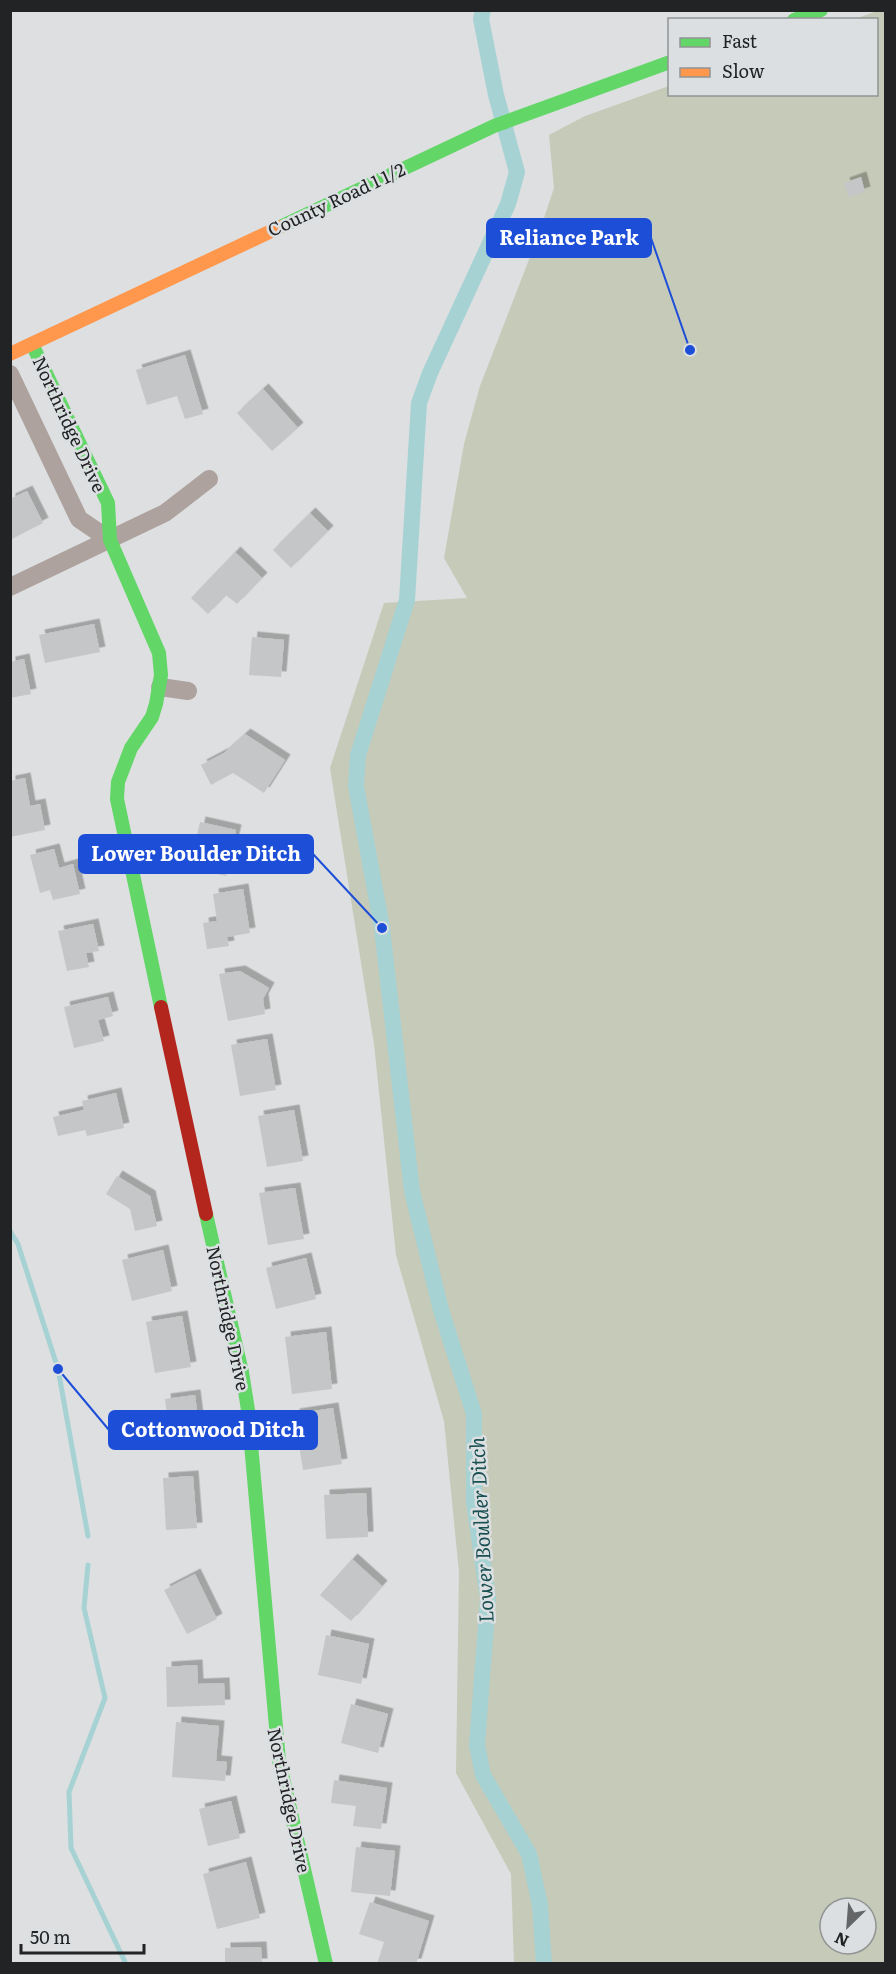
<svg xmlns="http://www.w3.org/2000/svg" width="896" height="1974" viewBox="0 0 896 1974" font-family="Literata,serif">
	<style>
		.green { fill: #c6cab8; fill-rule: evenodd }
		.lines { fill: none; stroke-linecap: round; stroke-linejoin: round }
		.stream { stroke: #a6d2d4; stroke-width: 5 }
		.canal { stroke: #a6d2d4; stroke-width: 16 }
		.building { fill: #c5c6c7; filter: url(#shadow) }
		.street { stroke: #ada29e; stroke-width: 18 }
		.fast { stroke: #63d668; stroke-width: 14 }
		.slow { stroke: #ff974d; stroke-width: 14 }
		.jam { stroke: #b3261e; stroke-width: 14 }
		.labels { text-anchor: middle; dominant-baseline: central; stroke-width: 5; stroke-linejoin: round; paint-order: stroke }
		.street-label { font-size: 18px; fill: #222324; stroke: #dcdfe1 }
		.water-label { font-size: 20px; font-style: italic; fill: #184f51; stroke: #dcdfe1 }
		.leader { fill: none; stroke: #1d4ed8; stroke-width: 2 }
		.callout-dot { fill: #1d4ed8; stroke: #dcdfe1; stroke-width: 2 }
		.callout { fill: #1d4ed8; stroke: #1d4ed8; stroke-width: 2 }
		.callout-label { font-size: 20px; text-anchor: middle; font-weight: bold; fill: #fff }
	</style>
	<defs>
		<filter id="shadow"><feDropShadow dx="5.5" dy="-5.5" stdDeviation="0" flood-color="#0004"/></filter>
	</defs>
	<rect width="100%" height="100%" fill="#dddfe0"/>
	<path class="green" d="M877,11H885V1963H514L511,1874L456,1773L459,1572L444,1421L396,1255L374,1044L330,768L384,603L467,598L444,558L464,444L480,386L537,239L554,188L549,135L585,116L669,86L670,94H876V20L855,19ZM830,1908H866V1944H830Z"/>
	<g class="lines">
		<g class="stream">
			<polyline points="10,1231 18,1244 58,1369 88,1536"/>
			<polyline points="88,1565 84,1608 105,1698 69,1792 71,1848 126,1964"/>
		</g>
		<polyline class="canal" points="483,10 481,19 496,95 517,172 508,204 430,373 419,403 407,600 358,755 356,786 382,928 412,1191 441,1310 474,1414 474,1502 488,1598 477,1745 483,1775 529,1854 540,1905 544,1964"/>
	</g>
	<g class="building">
		<polygon points="861,177 865,192 849,197 844,183"/>
		<polygon points="185,355 203,414 185,419 177,396 147,405 136,370"/>
		<polygon points="263,389 298,428 272,451 237,413"/>
		<polygon points="27,491 43,523 10,540 10,499"/>
		<polygon points="310,513 328,531 291,568 273,550"/>
		<polygon points="235,552 262,578 237,604 226,595 208,614 191,598"/>
		<polygon points="94,624 100,652 45,663 39,635"/>
		<polygon points="252,637 284,640 281,677 249,675"/>
		<polygon points="24,659 31,694 10,698 10,662"/>
		<polygon points="245,734 285,760 264,793 233,773 211,785 201,765 224,753"/>
		<polygon points="25,778 30,806 40,804 45,830 10,837 10,781"/>
		<polygon points="200,822 236,830 226,876 190,868"/>
		<polygon points="54,849 59,868 73,864 80,894 53,900 50,890 40,893 30,855"/>
		<polygon points="243,889 250,933 227,937 229,946 207,949 203,923 217,921 213,894"/>
		<polygon points="93,924 99,951 86,953 89,967 67,971 58,931"/>
		<polygon points="240,971 269,988 263,999 265,1014 228,1021 219,974"/>
		<polygon points="108,997 113,1016 98,1020 104,1041 74,1048 64,1007"/>
		<polygon points="267,1039 276,1090 240,1096 231,1045"/>
		<polygon points="116,1093 124,1128 87,1136 85,1130 58,1136 53,1117 84,1110 82,1101"/>
		<polygon points="294,1110 303,1161 267,1167 258,1116"/>
		<polygon points="117,1176 150,1196 157,1226 135,1231 130,1209 106,1194"/>
		<polygon points="295,1188 304,1239 268,1245 259,1193"/>
		<polygon points="163,1250 172,1291 132,1301 122,1260"/>
		<polygon points="306,1258 316,1299 276,1309 266,1268"/>
		<polygon points="182,1316 191,1367 155,1373 146,1322"/>
		<polygon points="326,1332 332,1389 292,1394 285,1337"/>
		<polygon points="195,1395 201,1443 171,1446 165,1399"/>
		<polygon points="333,1408 342,1464 303,1470 294,1414"/>
		<polygon points="193,1476 197,1528 166,1530 163,1478"/>
		<polygon points="366,1493 368,1537 326,1539 324,1495"/>
		<polygon points="352,1559 382,1586 351,1621 320,1595"/>
		<polygon points="195,1574 217,1619 187,1634 164,1590"/>
		<polygon points="326,1635 369,1644 361,1684 318,1675"/>
		<polygon points="197,1665 198,1684 224,1683 225,1705 167,1707 166,1667"/>
		<polygon points="351,1704 388,1714 378,1753 341,1743"/>
		<polygon points="176,1722 219,1726 216,1761 227,1762 225,1781 172,1777"/>
		<polygon points="334,1780 387,1788 381,1829 353,1826 356,1806 331,1803"/>
		<polygon points="231,1801 240,1838 208,1846 199,1809"/>
		<polygon points="356,1847 395,1851 390,1896 351,1892"/>
		<polygon points="246,1862 260,1918 217,1929 203,1874"/>
		<polygon points="370,1902 429,1921 416,1964 377,1964 384,1942 359,1934"/>
		<polygon points="261,1947 262,1964 225,1964 225,1948"/>
	</g>
	<g class="lines">
		<g class="street">
			<polyline points="10,374 79,519 110,540"/>
			<polyline points="10,587 165,513 209,479"/>
			<polyline points="160,687 188,691"/>
		</g>
		<g class="fast">
			<polyline points="794,20 821,10"/>
			<polyline points="280,227 494,126 670,62"/>
			<polyline points="32,344 108,503 110,540 159,653 161,675 156,704 152,717 131,748 118,782 117,799 161,1007"/>
			<polyline points="206,1214 242,1372 248,1410 279,1761 326,1964"/>
		</g>
		<polyline class="slow" points="10,354 280,227"/>
		<polyline class="jam" points="161,1007 206,1214"/>
	</g>
	<g class="labels">
		<g class="street-label">
			<text transform="translate(336 199) rotate(-25)">County Road 1 1/2</text>
			<text transform="translate(70 424) rotate(65)">Northridge Drive</text>
			<text transform="translate(229 1318) rotate(78)">Northridge Drive</text>
			<text transform="translate(290 1800) rotate(78)">Northridge Drive</text>
		</g>
		<g class="water-label">
			<text transform="translate(480 1530) rotate(-93)">Lower Boulder Ditch</text>
		</g>
	</g>
	<path class="leader" d="M690 350L651 238M382 928L313 854M58 1369L109 1430"/>
	<g class="callout-dot">
		<circle cx="690" cy="350" r="6"/>
		<circle cx="382" cy="928" r="6"/>
		<circle cx="58" cy="1369" r="6"/>
	</g>
	<g class="callout">
		<rect x="487" y="219" width="164" height="38" rx="6"/>
		<rect x="79" y="835" width="234" height="38" rx="6"/>
		<rect x="109" y="1411" width="208" height="38" rx="6"/>
	</g>
	<g class="callout-label">
		<text x="569" y="245">Reliance Park</text>
		<text x="196" y="861">Lower Boulder Ditch</text>
		<text x="213" y="1437">Cottonwood Ditch</text>
	</g>
	<rect width="896" height="1974" fill="none" stroke="#222324" stroke-width="24"/>
	<rect x="668" y="18" width="210" height="78" fill="#dcdfe1" stroke="#929495" stroke-width="1.5"/>
	<rect x="680" y="38" width="30" height="9" fill="#63d668" stroke="#929495" stroke-width="1.5"/>
	<text x="722" y="48" font-size="18" fill="#222324">Fast</text>
	<rect x="680" y="68" width="30" height="9" fill="#ff974d" stroke="#929495" stroke-width="1.5"/>
	<text x="722" y="78" font-size="18" fill="#222324">Slow</text>
	<g transform="translate(848 1926) rotate(205)"><circle r="28" fill="#dcdfe1" stroke="#929495" stroke-width="1.5"/>
	<path d="M0-4.5L10 22L0 15L-10 22Z" fill="#636566"/>
	<text y="-9" font-size="16" font-weight="bold" text-anchor="middle" fill="#222324">N</text>
	</g>
	<path d="M21 1944v9h123v-9" fill="none" stroke="#222324" stroke-width="3"/>
	<text x="30" y="1944" font-size="18" fill="#222324" stroke="#dcdfe1" stroke-width="4.5" paint-order="stroke">50 m</text>
</svg>
